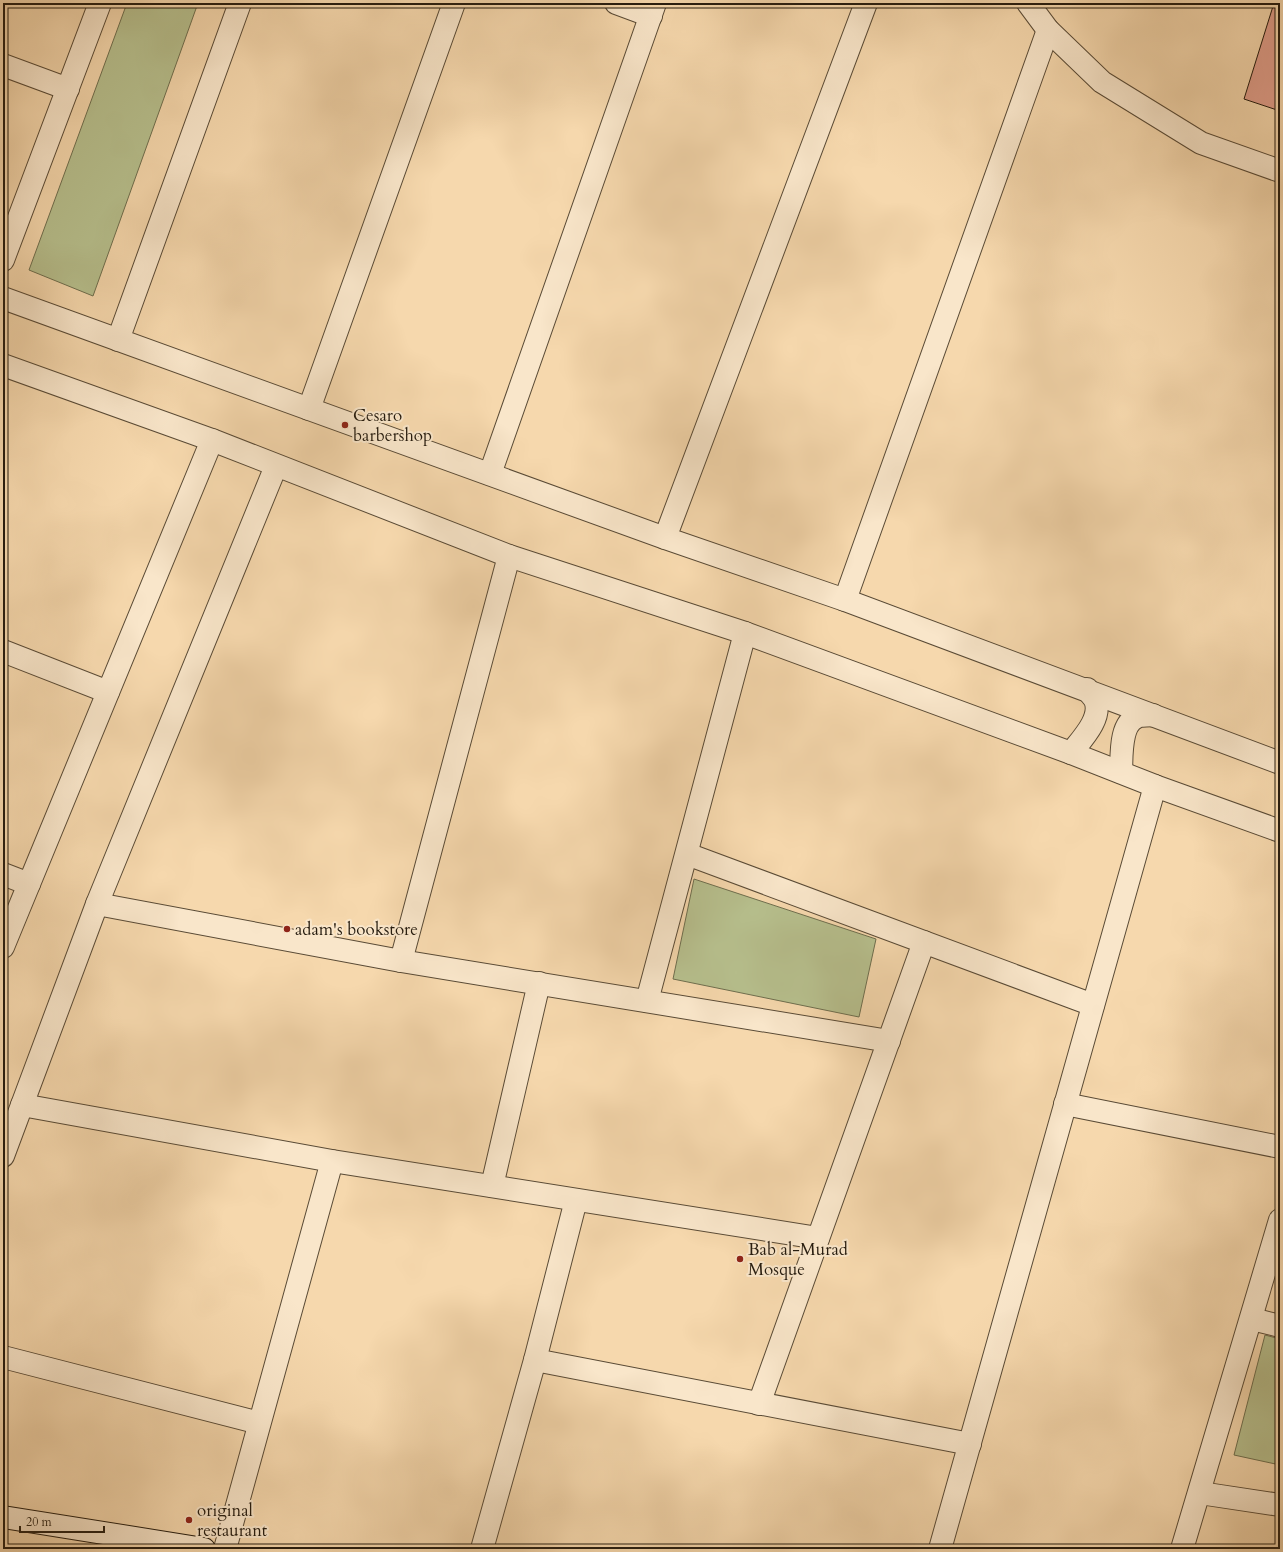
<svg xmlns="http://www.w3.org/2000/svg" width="1283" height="1552" viewBox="0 0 1283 1552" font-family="Cardo,serif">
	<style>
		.green { fill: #b7c08e; stroke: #6e6e4e }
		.building { fill: #e09e8b; stroke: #261c0f }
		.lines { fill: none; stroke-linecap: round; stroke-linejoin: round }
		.minor-casing { stroke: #5a4b36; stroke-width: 24 }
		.tertiary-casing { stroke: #5a4b36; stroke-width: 24 }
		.secondary-casing { stroke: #261c0f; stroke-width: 24 }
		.minor { stroke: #f9e6ca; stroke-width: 22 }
		.tertiary { stroke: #f9e6ca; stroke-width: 22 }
		.secondary { stroke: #f9e6ca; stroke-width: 22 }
		.poi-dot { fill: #8f2418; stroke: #f9e6ca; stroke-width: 1.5 }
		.labels { text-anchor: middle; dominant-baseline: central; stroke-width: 4; stroke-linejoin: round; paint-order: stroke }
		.poi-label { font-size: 17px; fill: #261c0f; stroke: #f9e6ca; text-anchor: start }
	</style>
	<rect width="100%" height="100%" fill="#f6d8ad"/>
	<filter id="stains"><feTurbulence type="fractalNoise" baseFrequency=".005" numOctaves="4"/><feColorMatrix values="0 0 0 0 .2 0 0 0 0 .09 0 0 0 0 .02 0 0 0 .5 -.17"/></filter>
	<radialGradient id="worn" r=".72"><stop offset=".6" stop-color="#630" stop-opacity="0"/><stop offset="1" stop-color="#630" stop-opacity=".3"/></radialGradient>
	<g class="green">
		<polygon points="127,3 198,3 93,296 29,270"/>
		<polygon points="694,879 876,939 859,1017 673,979"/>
		<polygon points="1265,1335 1280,1339 1280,1465 1234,1455"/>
	</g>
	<polygon class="building" points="1274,3 1280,3 1280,111 1244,99"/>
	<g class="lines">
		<defs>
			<g id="minor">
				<polyline points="616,3 651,16"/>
				<polyline points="1028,3 1048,30 1102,82 1201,143 1280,171"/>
				<polyline points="3,65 68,89"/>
				<polyline points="3,260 100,3"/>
				<polyline points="118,340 240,3"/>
				<polyline points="309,409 454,3"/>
				<polyline points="490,474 655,3"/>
				<polyline points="665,538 866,3"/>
				<polyline points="845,600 1048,30"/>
				<polyline points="3,651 108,692"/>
				<polyline points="687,854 1093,1005"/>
				<polyline points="3,874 29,884"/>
				<polyline points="97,904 401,961 889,1041"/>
				<polyline points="3,947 212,440"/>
				<polyline points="401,961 509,556"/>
				<polyline points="647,1001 745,633"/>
				<polyline points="1065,1104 1280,1147"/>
				<polyline points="22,1105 332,1161 818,1238"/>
				<polyline points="3,1156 97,904 276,466"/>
				<polyline points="492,1186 539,983"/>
				<polyline points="1252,1319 1280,1326"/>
				<polyline points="3,1357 259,1423"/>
				<polyline points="535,1360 970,1444"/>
				<polyline points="759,1404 924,942"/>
				<polyline points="1200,1493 1280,1505"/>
				<polyline points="225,1549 332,1161"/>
				<polyline points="482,1549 535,1360 576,1200"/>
				<polyline points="940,1549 1155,786"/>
				<polyline points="1182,1549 1280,1220"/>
			</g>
			<g id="tertiary">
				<polyline points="3,298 665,538 845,600 1280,763"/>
				<polyline points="3,365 212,440 509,556 745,633 1071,753 1155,786 1280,831"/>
				<path d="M1071,753C1081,740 1103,718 1095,700C1093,696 1089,693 1087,689"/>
				<path d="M1121,772C1122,757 1119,724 1137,717C1141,715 1148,716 1153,715"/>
			</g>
			<polyline id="secondary" points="3,1517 204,1549"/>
		</defs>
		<use href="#minor" class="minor-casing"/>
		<use href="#tertiary" class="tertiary-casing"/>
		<use href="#secondary" class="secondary-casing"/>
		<use href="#minor" class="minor"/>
		<use href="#tertiary" class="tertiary"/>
		<use href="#secondary" class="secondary"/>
	</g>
	<g class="poi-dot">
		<circle cx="345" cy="425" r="4"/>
		<circle cx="287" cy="929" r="4"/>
		<circle cx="740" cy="1259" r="4"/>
		<circle cx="189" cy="1520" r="4"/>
	</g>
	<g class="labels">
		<g class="poi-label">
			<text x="353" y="415">Cesaro<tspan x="353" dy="20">barbershop</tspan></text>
			<text x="295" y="929">adam's bookstore</text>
			<text x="748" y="1249">Bab al-Murad<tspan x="748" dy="20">Mosque</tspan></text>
			<text x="197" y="1510">original<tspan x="197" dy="20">restaurant</tspan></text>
		</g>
	</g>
	<rect width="1283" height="1552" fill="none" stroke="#f6d8ad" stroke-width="16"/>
	<rect x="4" y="4" width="1275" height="1544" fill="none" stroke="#261c0f" stroke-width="2"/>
	<rect x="8" y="8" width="1267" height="1536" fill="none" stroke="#261c0f"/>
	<path d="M20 1526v6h84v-6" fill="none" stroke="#261c0f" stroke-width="2"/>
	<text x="26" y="1526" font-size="12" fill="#261c0f" stroke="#f9e6ca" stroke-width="3" paint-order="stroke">20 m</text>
	<rect width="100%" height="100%" filter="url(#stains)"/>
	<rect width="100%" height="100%" fill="url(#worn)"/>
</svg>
